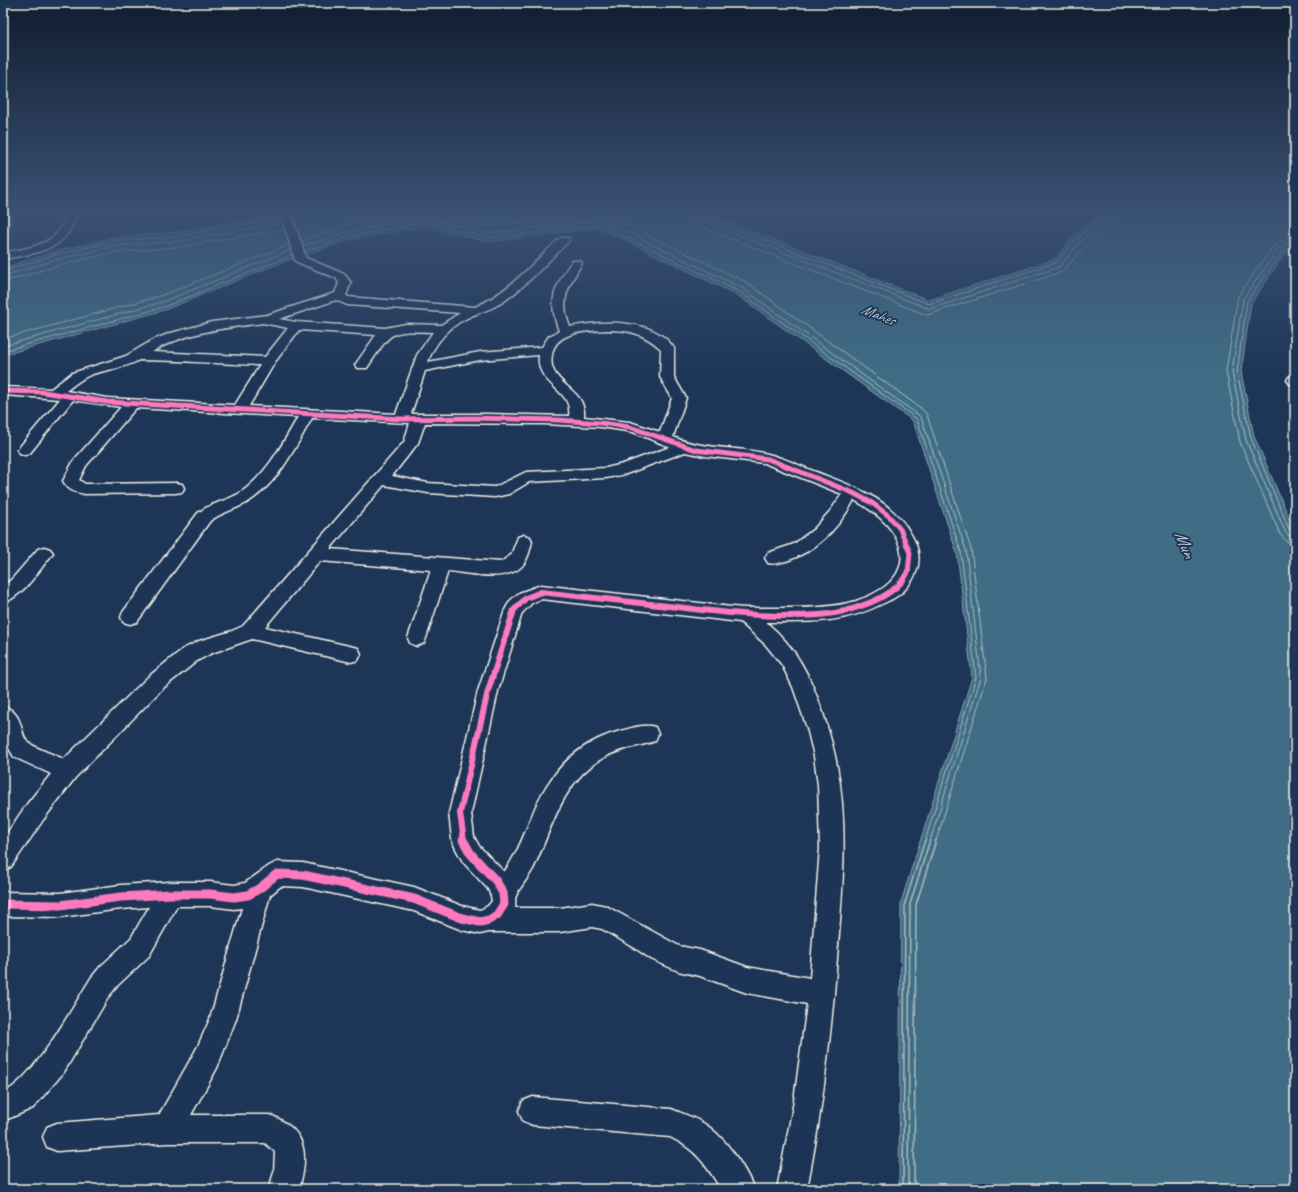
<svg xmlns="http://www.w3.org/2000/svg" width="1298" height="1192" viewBox="0 0 1298 1192" font-family="Caveat,sans-serif">
	<style>
		.water { fill: #416d85; stroke: #89a2ad }
		.lines { fill: none; stroke-linecap: round; stroke-linejoin: round }
		.shore-far1 { stroke: #acbcc0; stroke-width: 1 }
		.shore { stroke: #acbcc0; stroke-width: 1.5 }
		.minor-casing { stroke: #f4f1e8; stroke-width: 3 }
		.minor { fill: #1d3557; fill-rule: evenodd }
		.cycleway-far2-casing { stroke: #1d3557; stroke-width: 7 }
		.cycleway-far1-casing { stroke: #1d3557; stroke-width: 9 }
		.cycleway-casing { stroke: #1d3557; stroke-width: 12 }
		.cycleway-far2 { stroke: #fd7abc; stroke-width: 5 }
		.cycleway-far1 { stroke: #fd7abc; stroke-width: 6 }
		.cycleway { stroke: #fd7abc; stroke-width: 9 }
		.labels { text-anchor: middle; dominant-baseline: central; stroke-width: 3.5; stroke-linejoin: round; paint-order: stroke }
		.far-water-label { font-size: 15px; font-style: italic; fill: #b5c3c5; stroke: #1d3557 }
		.water-label { font-size: 18px; font-style: italic; fill: #b5c3c5; stroke: #1d3557 }
	</style>
	<rect width="100%" height="100%" fill="#1d3557"/>
	<filter id="ink" filterUnits="userSpaceOnUse"><feTurbulence type="fractalNoise" baseFrequency=".025" numOctaves="2"/><feDisplacementMap in="SourceGraphic" scale="8" xChannelSelector="R" yChannelSelector="G"/><feConvolveMatrix kernelMatrix="1 2 1 2 8 2 1 2 1" color-interpolation-filters="sRGB"/></filter>
	<g filter="url(#ink)">
		<polygon class="water" points="299,211 701,211 929,300 1055,259 1075,234 1102,211 1295,211 1295,250 1284,255 1251,303 1241,372 1254,436 1295,532 1295,1189 899,1189 901,902 972,677 957,553 913,421 737,295 600,228 488,242 426,226 352,239 280,263 165,310 3,355 3,268 53,252 114,237 178,232"/>
		<g class="lines">
			<g class="shore-far1">
				<polyline points="430,211 489,226 598,214 606,215 746,282 922,409 927,415 971,549 987,678 936,841"/>
				<polyline points="691,211 693,220 700,227 927,315 1062,272 1086,245 1111,222 1115,211"/>
				<polyline points="697,211 698,217 703,221 930,309 1059,267 1081,241 1107,219 1109,211"/>
				<polyline points="702,211 705,217 929,304 1057,262 1078,237 1103,215 1104,211"/>
				<polyline points="1295,236 1288,237 1274,245 1238,296 1226,371 1240,442 1280,534 1286,541 1295,543"/>
				<polyline points="301,241 348,225 423,211"/>
				<polyline points="1295,242 1290,242 1278,249 1243,299 1232,372 1246,440 1285,531 1289,536 1295,537"/>
				<polyline points="303,246 350,231 426,217 488,233 603,220 742,288 921,417 966,550 981,677 930,841"/>
				<polyline points="1295,247 1281,253 1247,301 1237,372 1251,438 1289,529 1295,532"/>
				<polyline points="305,251 351,236 426,222 488,238 602,225 740,292 917,419 961,552 976,677 925,841"/>
				<polyline points="3,271 54,255 114,241 178,236 281,218"/>
				<polyline points="3,276 55,260 115,246 179,241 283,223"/>
				<polyline points="3,282 57,266 116,252 179,247 284,229"/>
				<polyline points="3,339 160,296 289,245"/>
				<polyline points="3,346 162,302 291,250"/>
				<polyline points="3,351 164,307 292,255"/>
			</g>
			<g class="shore">
				<polyline points="903,1189 905,903 925,840"/>
				<polyline points="908,1189 910,904 930,840"/>
				<polyline points="914,1189 916,905 936,840"/>
			</g>
			<defs>
				<g id="minor">
					<polygon points="3,211 10,211 12,218 7,228 3,229"/>
					<path d="M69,211H79C74,218 73,226 68,233C54,253 25,255 3,259V253C22,249 46,247 59,231C63,225 65,217 69,211Z"/>
					<path d="M280,211H290L306,258L344,274L351,283L346,295L348,297L475,307C508,293 534,262 560,238H568L569,240L568,242C548,261 529,283 507,299C494,309 479,312 465,319C448,328 434,344 428,362L480,352L542,347L549,336L559,331C547,300 555,286 572,261H580L582,263C568,287 559,300 570,327C602,321 653,317 674,348V377L686,398L673,437C704,450 736,446 768,454C784,458 800,466 816,472C855,487 893,499 913,538C922,555 920,571 908,586C902,594 893,599 884,603C843,624 811,622 766,622C797,648 810,676 823,713C828,730 834,748 837,766C849,828 842,895 837,958C831,1036 822,1113 807,1189H777L794,1101L807,1004L747,993L700,976L678,971L651,959L635,948L602,929L592,927L560,932H489L480,934L462,930L414,911L303,887L281,886L270,895L236,1019L217,1068L191,1115H270C307,1130 309,1154 299,1189H269L274,1172L275,1152L265,1143H167L57,1151L47,1147L43,1137L47,1127L57,1123L159,1115L197,1048L210,1019L242,908L234,909L210,906H177L149,956L118,985L109,996L64,1072L33,1108L3,1121V1093C35,1078 72,1008 91,978L100,967L131,938L149,907L121,909L60,917L3,916V892L60,893L121,885L170,882H210L234,885L245,883L269,866L277,862L303,863L414,887L462,906L480,910L488,906L492,901L491,896L488,889L463,862L455,847L452,839L449,813L478,691L505,610L510,601L519,593L541,585C588,590 635,596 682,601C703,603 724,607 745,608C760,608 776,608 791,608C813,608 835,607 856,601C926,578 907,528 854,500C839,527 818,550 789,560C781,562 776,565 768,563L765,558L768,553L794,544L814,529L831,510L842,494L764,463L705,456L685,452L626,474L606,478L529,482L509,494L495,497L428,493L384,485L330,549L501,562L511,555L518,537L524,535L530,537L532,541C530,550 528,560 521,567C505,582 469,573 448,571L426,638L424,643L417,646L410,643L408,638L431,570L320,561L265,627L358,648L361,654L358,660L351,662L252,639L212,653L197,661L162,689L75,778L43,820L11,867L3,871V839L27,804L51,774L14,757L4,740L3,706C26,714 18,735 29,743C39,750 53,754 64,759L148,677L183,649L199,641L232,631L243,626L404,442L410,423L312,418C295,448 280,480 251,500C239,509 223,511 210,521L137,622L130,624L123,622L121,617L123,612L198,513C211,503 227,501 240,493C267,474 282,445 298,417L136,408L86,466L79,480L85,484L176,483L182,484L184,488L182,492L176,493L85,494C74,492 69,491 63,481L74,460L121,407L73,400L30,453L25,455L20,453L17,450L60,399L3,395V387L51,389L72,373L126,356L153,340L171,333L212,322L267,315L335,293L339,283L336,278L297,262L295,260ZM336,300L347,305L460,313L441,325L406,324L385,328L296,322L279,319ZM263,323L288,328L265,357L152,352C185,332 225,328 263,323ZM299,330L376,335L355,365L357,368H367C392,332 386,330 433,332L417,355L396,414L249,406L275,362ZM606,330C630,330 643,333 661,349L660,377L672,398L660,432L630,422L584,417C586,394 565,389 555,373C551,367 551,361 552,355C555,331 587,331 606,330ZM539,355C535,386 573,388 569,416L487,414H411L425,371L480,360ZM139,360C179,360 220,364 260,365L235,405L107,398L66,391C74,385 81,379 90,375C106,369 124,369 139,360ZM425,423L544,424L601,427L633,432L670,447L623,464L606,468L526,472L495,487L428,483L392,476L418,443ZM541,599L740,622L765,644L782,665L793,687L807,728L814,756L818,785L820,848L810,978L747,967L700,950L679,946L606,906L592,903L560,908H515C516,904 514,899 516,896C519,888 529,877 534,867C552,828 562,781 603,758C619,748 638,747 655,741L658,734L655,727C643,723 629,729 617,732C579,743 552,770 536,806C526,829 519,852 504,872L479,846L474,837L471,813L498,691L522,613L532,603Z"/>
					<polygon points="1294,376 1295,376 1295,385 1290,384 1287,380 1289,377"/>
					<path d="M44,547L50,549L53,553L50,557C37,573 23,596 3,603V586L12,579L38,549Z"/>
					<path d="M533,1097L671,1109C681,1113 693,1117 703,1123C724,1135 745,1167 754,1189H721C706,1165 697,1150 670,1137L533,1125L523,1121L519,1111L523,1101Z"/>
				</g>
			</defs>
			<use href="#minor" class="minor-casing"/>
			<use href="#minor" class="minor"/>
			<defs>
				<polyline id="cycleway-far2" points="3,391 43,392 107,402 402,419 473,418 558,420 601,423 630,427 696,450 768,459 851,492 872,503 889,516 900,529 910,553 908,572"/>
				<path id="cycleway-far1" d="M464,841L460,813L488,691L514,610L526,598L541,592C586,597 632,602 677,607C724,613 772,618 819,615C847,613 897,599 908,571"/>
				<polyline id="cycleway" points="3,904 60,905 121,897 171,894 210,894 234,897 248,895 260,888 277,874 303,875 414,899 462,918 480,922 489,920 497,915 504,904 503,893 496,881 471,854 463,840"/>
			</defs>
			<use href="#cycleway-far2" class="cycleway-far2-casing"/>
			<use href="#cycleway-far1" class="cycleway-far1-casing"/>
			<use href="#cycleway" class="cycleway-casing"/>
			<use href="#cycleway-far2" class="cycleway-far2"/>
			<use href="#cycleway-far1" class="cycleway-far1"/>
			<use href="#cycleway" class="cycleway"/>
		</g>
	</g>
	<linearGradient id="sky" x2="0" y2="1"><stop stop-color="#101d30"/><stop offset="0.56" stop-color="#3a5174"/><stop offset="1" stop-color="#3a5174" stop-opacity="0"/></linearGradient>
	<rect width="1298" height="378" fill="url(#sky)"/>
	<g class="labels">
		<g class="far-water-label">
			<text transform="translate(878 315) rotate(21)">Mahes</text>
		</g>
		<g class="water-label">
			<text transform="translate(1185 544) rotate(66)">Mun</text>
		</g>
	</g>
	<rect width="1298" height="1192" fill="none" stroke="#1d3557" stroke-width="16"/>
	<rect x="8" y="8" width="1282" height="1176" fill="none" stroke="#f4f1e8" stroke-width="1.5" filter="url(#ink)"/>
</svg>
